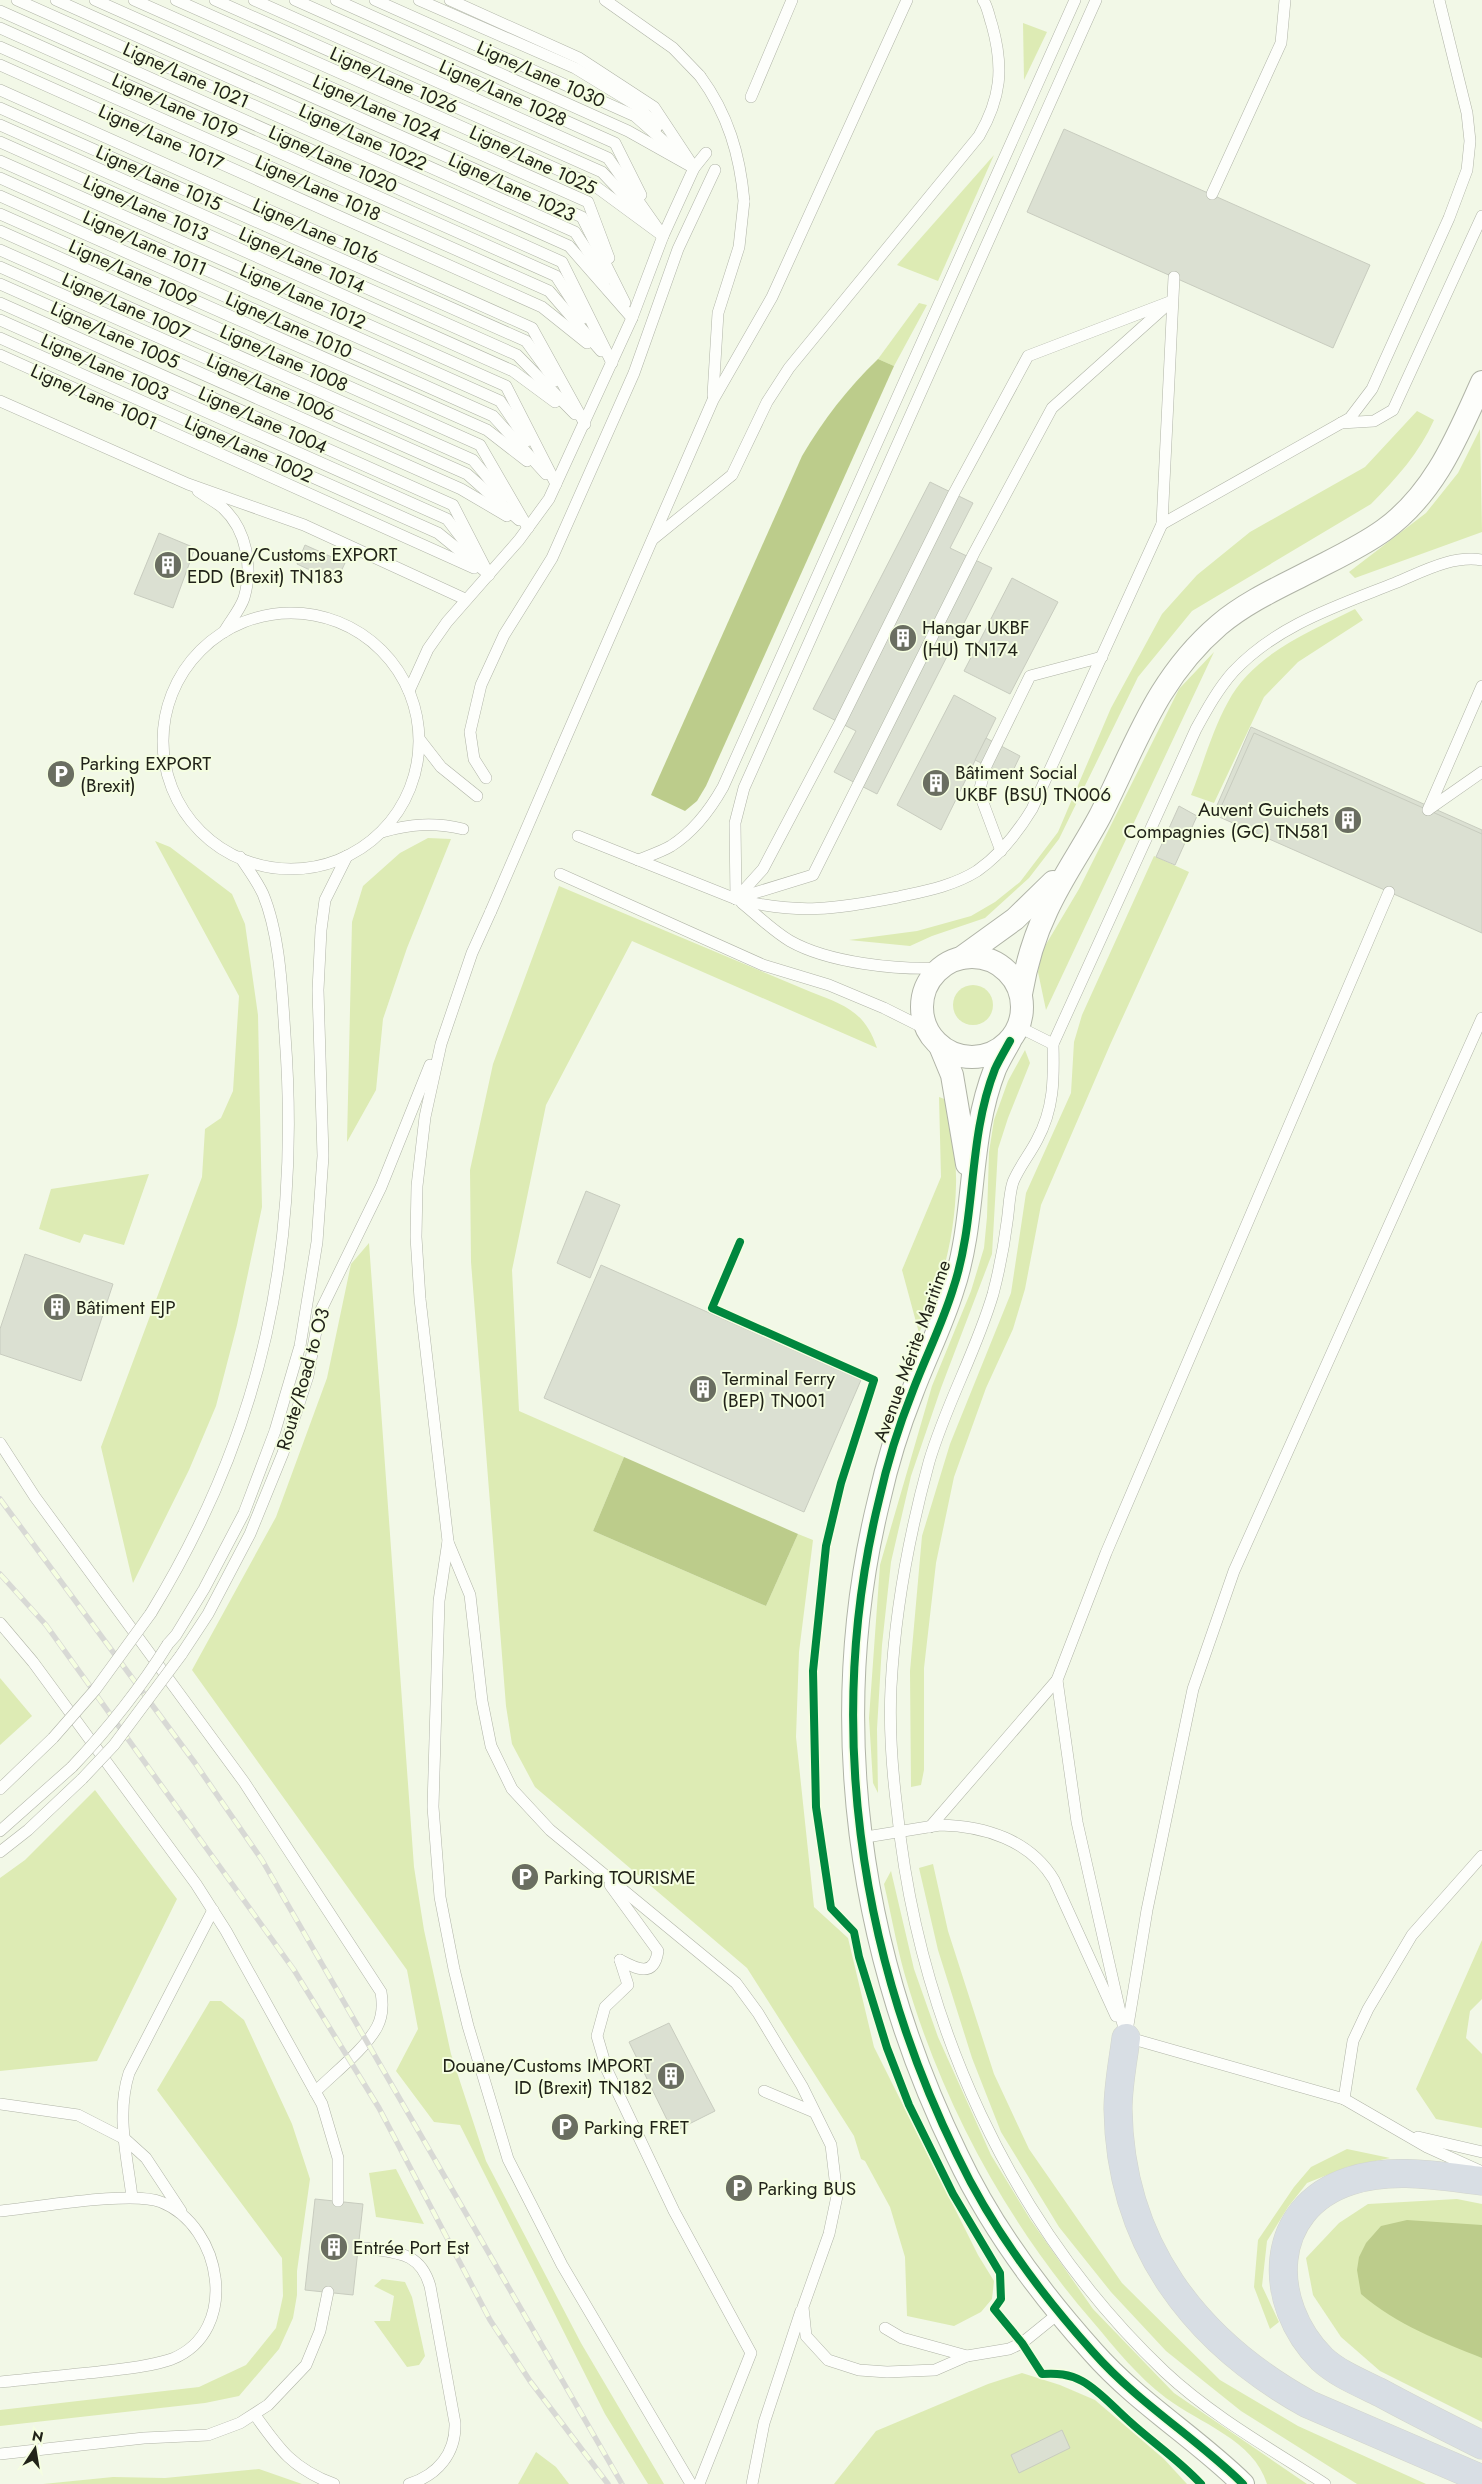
<svg xmlns="http://www.w3.org/2000/svg" width="1482" height="2484" viewBox="0 0 1482 2484" font-family="Jost,sans-serif">
	<style>
		.green { fill: #ddebb4 }
		.water { fill: #bccc8b }
		.building { fill: #dbe0d2; stroke: #c8ccbf }
		.lines { fill: none; stroke-linecap: round; stroke-linejoin: round }
		.lane-casing { stroke: #b0b4a7; stroke-width: 12 }
		.street-casing { stroke: #b0b4a7; stroke-width: 24 }
		.highway-casing { stroke: #d2d5cd; stroke-width: 29 }
		.lane { stroke: #fdfefb; stroke-width: 11 }
		.street { stroke: #fdfefb; stroke-width: 22 }
		.highway { stroke: #d8dee4; stroke-width: 28 }
		.rail-casing { stroke: #d8d9d5; stroke-width: 5.5 }
		.rail { stroke: #f5fee1; stroke-width: 4; stroke-dasharray: 11; stroke-linecap: butt }
		.lane-bridge-casing { stroke: #b0b4a7; stroke-width: 12; stroke-linecap: butt }
		.lane-bridge { stroke: #fdfefb; stroke-width: 11 }
		.cycleway-casing { stroke: #f5fee1; stroke-width: 11 }
		.cycleway { stroke: #00873e; stroke-width: 8 }
		.labels { text-anchor: middle; dominant-baseline: central; stroke-width: 4; stroke-linejoin: round; paint-order: stroke }
		.street-label { font-size: 19px; fill: #212319; stroke: #f5fee1 }
		.poi-label { font-size: 19px; fill: #212319; stroke: #f5fee1; text-anchor: start }
	</style>
	<rect width="100%" height="100%" fill="#f2f8e7"/>
	<g class="green">
		<polygon points="1023,23 1047,32 1024,80"/>
		<polygon points="994,155 938,281 897,265"/>
		<polygon points="919,303 927,305 894,366 878,359"/>
		<path d="M1417,411L1434,420C1420,452 1396,479 1371,504L1192,611L1138,677L1059,839L1029,878L985,918L932,936L910,946L849,940L917,931L971,916L995,902L1020,882L1058,832L1111,708L1162,614L1197,575L1250,532L1365,467Z"/>
		<polygon points="1480,429 1482,532 1355,578 1349,572 1426,513 1458,473"/>
		<path d="M1355,609L1363,620L1298,662L1264,697L1214,803L1191,795C1203,765 1212,731 1228,702C1253,654 1309,632 1355,609Z"/>
		<polygon points="1214,652 1046,1010 1038,972 1042,951 1079,889 1179,689"/>
		<polygon points="428,838 451,839 407,948 383,1019 376,1090 347,1142 352,922 363,886 400,853"/>
		<polygon points="155,841 170,847 232,894 245,924 258,1015 262,1207 237,1325 216,1406 189,1470 133,1583 101,1447 202,1177 205,1129 221,1118 233,1091 239,996"/>
		<polygon points="1154,856 1189,872 1110,1045 1041,1205 1025,1289 1013,1329 986,1388 954,1477 936,1563 924,1668 924,1770 921,1785 911,1787 910,1671 922,1536 950,1444 1011,1293 1026,1193 1071,1093 1074,1042 1082,1015"/>
		<path d="M559,886L811,992C844,1005 865,1011 877,1048L632,941L546,1105L512,1270L519,1411L624,1457L593,1531L766,1606L798,1534L813,1540L799,1652L796,1737L814,1907L848,1938L874,2047L978,2255L994,2281L992,2299L981,2312L954,2326L907,2316L905,2257L890,2207L865,2161L861,2159L854,2136L747,1968L535,1787L512,1744L506,1706L471,1262L470,1170L493,1064Z"/>
		<circle cx="973" cy="1005" r="20"/>
		<polygon points="1025,1050 1030,1063 1008,1118 998,1149 992,1254 941,1388 911,1476 891,1562 882,1645 877,1729 878,1793 873,1783 869,1718 880,1565 932,1386 971,1291 984,1248 987,1217 989,1152 994,1120 1008,1081"/>
		<path d="M939,1097L947,1100C950,1128 957,1157 956,1185C955,1235 942,1289 919,1333L902,1270L941,1177Z"/>
		<polygon points="149,1174 124,1245 84,1234 80,1243 39,1229 51,1189"/>
		<polygon points="369,1243 414,1867 424,1930 451,2054 486,2161 581,2343 664,2484 648,2484 605,2414 460,2125 434,2122 396,2071 418,2029 407,1970 192,1670 276,1517 327,1378 351,1264"/>
		<polygon points="0,1678 32,1716 0,1745"/>
		<polygon points="95,1790 177,1899 97,2061 0,2071 0,1878 25,1860"/>
		<polygon points="933,1864 948,1931 994,2074 1029,2149 1122,2283 1220,2380 1298,2426 1426,2484 1357,2484 1241,2411 1166,2351 1111,2292 1059,2227 1001,2132 972,2058 938,1950 919,1868"/>
		<path d="M891,1871L914,1969L938,2037L991,2155L1030,2219L1093,2309L1174,2393L1307,2484H1267C1254,2440 1199,2423 1166,2398C1138,2377 1115,2348 1093,2322C1006,2222 940,2099 904,1972C896,1943 891,1913 884,1884Z"/>
		<polygon points="1482,1940 1482,1999 1470,2011 1466,2038 1482,2054 1482,2128 1436,2119 1416,2089"/>
		<polygon points="210,2001 221,2001 244,2020 292,2124 310,2179 297,2271 297,2295 293,2318 279,2349 239,2396 205,2403 0,2426 0,2410 199,2387 246,2365 276,2328 283,2296 282,2258 157,2090"/>
		<polygon points="1347,2149 1390,2158 1347,2167 1307,2183 1288,2207 1267,2241 1262,2286 1279,2322 1270,2329 1254,2287 1258,2240 1294,2187 1311,2167"/>
		<polygon points="396,2169 424,2224 376,2217 369,2173"/>
		<polygon points="1457,2199 1482,2204 1482,2422 1380,2371 1341,2337 1313,2295 1306,2258 1339,2223 1368,2204"/>
		<polygon points="382,2279 405,2282 412,2297 425,2356 419,2365 407,2367 374,2321 390,2321 394,2296 374,2286"/>
		<polygon points="1022,2373 1060,2385 1095,2400 1164,2459 1187,2484 834,2484 876,2431 988,2384"/>
		<polygon points="536,2452 556,2467 569,2484 518,2484"/>
		<polygon points="259,2469 302,2484 43,2484 113,2477 165,2478"/>
	</g>
	<g class="water">
		<path d="M878,359L894,366L706,786L697,801L685,811L651,795L802,456C823,420 847,389 878,359Z"/>
		<polygon points="624,1457 798,1534 766,1606 593,1531"/>
		<path d="M1407,2220L1482,2225V2358C1440,2341 1397,2325 1361,2294L1357,2270L1359,2257L1366,2243L1381,2226Z"/>
	</g>
	<g class="building">
		<polygon points="1064,129 1370,265 1333,348 1027,212"/>
		<polygon points="930,482 973,503 950,548 992,568 877,794 834,772 856,731 813,709"/>
		<polygon points="159,533 195,548 173,608 134,594"/>
		<polygon points="305,545 345,563 336,582 297,564"/>
		<polygon points="1012,578 1058,602 1010,694 964,671"/>
		<polygon points="954,695 996,718 941,830 897,805"/>
		<polygon points="1251,727 1482,830 1482,928 1215,810"/>
		<polygon points="1254,733 1482,834 1482,933 1217,816"/>
		<polygon points="986,738 1020,756 1010,777 975,760"/>
		<polygon points="1179,806 1197,816 1175,865 1156,857"/>
		<polygon points="586,1191 620,1205 590,1278 557,1263"/>
		<polygon points="25,1254 113,1284 81,1381 0,1354 0,1329"/>
		<polygon points="601,1265 861,1380 804,1512 544,1398"/>
		<polygon points="669,2023 715,2111 673,2132 629,2042"/>
		<polygon points="315,2199 363,2204 353,2295 305,2290"/>
		<polygon points="1062,2430 1070,2448 1019,2473 1011,2455"/>
	</g>
	<g class="lines">
		<defs>
			<g id="lane">
				<polyline points="17,0 569,246 632,318"/>
				<polyline points="56,0 575,232 606,279"/>
				<polyline points="95,0 582,217 625,303"/>
				<polyline points="134,0 588,202 609,258"/>
				<polyline points="176,0 595,186 663,236"/>
				<polyline points="215,0 602,172 641,213"/>
				<polyline points="254,0 608,158 658,229"/>
				<polyline points="295,0 615,143 641,195"/>
				<polyline points="336,0 628,131 694,168"/>
				<polyline points="375,0 635,116 676,152"/>
				<polyline points="419,0 575,68 639,107 657,127"/>
				<polyline points="450,0 579,58 654,107 693,166"/>
				<polyline points="605,0 673,48 700,76"/>
				<polyline points="0,11 562,262 612,363"/>
				<polyline points="0,28 556,276 583,318"/>
				<polyline points="0,47 549,291 601,351"/>
				<polyline points="0,65 542,307 587,343"/>
				<polyline points="0,90 532,328 585,424"/>
				<polyline points="751,97 792,0"/>
				<polyline points="0,108 526,341 555,381"/>
				<polyline points="0,125 517,355 575,414"/>
				<polyline points="0,142 513,371 555,402"/>
				<polyline points="0,161 506,386 556,484"/>
				<polyline points="0,178 500,401 527,441"/>
				<polyline points="1212,194 1281,43 1285,0"/>
				<polyline points="0,196 493,416 546,474"/>
				<polyline points="0,214 487,430 527,461"/>
				<polyline points="0,231 480,445 528,528"/>
				<polyline points="0,250 473,460 504,497"/>
				<polyline points="0,267 467,474 519,520"/>
				<polyline points="0,284 461,489 507,516"/>
				<polyline points="0,303 453,505 489,575"/>
				<polyline points="0,320 447,519 472,552"/>
				<polyline points="0,338 438,533 486,572"/>
				<polyline points="0,355 474,568"/>
				<polyline points="713,395 718,313 739,247 744,201"/>
				<polyline points="0,401 188,484 304,525 465,599"/>
				<polyline points="1341,423 1374,421 1393,410 1482,216"/>
				<path d="M198,491C206,497 216,502 223,508C247,530 253,568 244,598C240,610 230,621 224,632"/>
				<polyline points="1162,524 1350,418 1372,389 1449,218 1467,170 1470,141 1467,113 1439,0"/>
				<path d="M653,539L732,475L767,402L789,368L979,136C1001,98 1004,68 992,25C989,17 988,7 983,0"/>
				<circle cx="291" cy="741" r="128"/>
				<polyline points="409,691 428,649 447,622 519,540 549,499 632,318 663,236 694,168 706,153"/>
				<polyline points="420,740 441,767 477,796"/>
				<polyline points="560,751 713,400 772,297 907,0"/>
				<polyline points="486,778 474,759 470,732 481,685 504,635 552,558 634,373 678,249 715,170"/>
				<polyline points="1429,809 1482,772"/>
				<polyline points="1428,810 1482,686"/>
				<path d="M382,832C410,824 434,822 463,829"/>
				<path d="M578,836L736,899C797,915 837,909 898,897C925,891 953,886 977,871C1000,855 1018,832 1032,809L1162,524L1174,277"/>
				<polyline points="1001,851 979,792 986,766 1030,676 1102,657"/>
				<path d="M638,860C648,856 661,852 671,846C693,832 710,810 723,787L1075,0"/>
				<polyline points="560,874 763,965 829,985 884,1008 928,1030"/>
				<polyline points="738,898 813,875 974,553 1052,408 1166,306"/>
				<polyline points="736,899 735,823 744,788 1096,0"/>
				<polyline points="736,899 763,869 840,723 954,493 1028,356 1172,301"/>
				<path d="M742,903C757,915 773,931 790,941C829,963 897,970 941,968"/>
				<polyline points="491,911 472,953 441,1044 425,1117 417,1186 416,1237 420,1299 448,1541 439,1601 433,1807 440,1897 454,1969 468,2026 508,2159 562,2265 691,2484"/>
				<polyline points="1019,1027 1053,1044"/>
				<path d="M0,1443L35,1497L244,1782L381,1992C383,2004 383,2016 377,2027C366,2048 333,2074 315,2092"/>
				<polyline points="448,1542 470,1595 482,1701 491,1746 512,1789 550,1830 736,1983 758,2013 802,2086 831,2145 837,2196 829,2234 803,2307 806,2336 828,2360 859,2370 887,2372 935,2370 967,2356 1009,2349 1022,2343 1059,2313"/>
				<path d="M151,1613C263,1430 301,1248 285,1035C282,991 280,935 263,894C257,881 248,869 240,857"/>
				<polyline points="0,1623 33,1662 196,1884 226,1931 322,2104 338,2158 338,2201"/>
				<polyline points="168,1644 176,1635 204,1589 244,1513 275,1431 300,1346 317,1242 323,1156 318,990 321,930 325,900 347,856"/>
				<polyline points="181,1655 208,1614 250,1534 283,1453 308,1376 319,1314 381,1187 430,1065"/>
				<polyline points="0,1789 53,1738"/>
				<polyline points="930,1827 1057,1680"/>
				<polyline points="0,1831 72,1767"/>
				<path d="M860,1838L940,1825C985,1826 1030,1840 1054,1880L1116,2016"/>
				<polyline points="0,1852 28,1830 82,1779"/>
				<path d="M610,1885L658,1951C654,1978 637,1969 620,1960"/>
				<polyline points="620,1960 628,1985 605,2007 597,2036 607,2070 674,2211 751,2353 699,2484"/>
				<polyline points="1127,2031 1147,1910 1193,1689 1234,1571 1482,1018"/>
				<polyline points="1126,2037 1344,2099 1427,2147 1480,2171"/>
				<polyline points="1126,2038 1077,1822 1057,1680 1106,1553 1389,892"/>
				<polyline points="764,2091 814,2112"/>
				<polyline points="1344,2099 1353,2041 1368,2009 1412,1935 1482,1856"/>
				<polyline points="0,2104 78,2115 125,2139 146,2158 181,2211"/>
				<polyline points="1418,2137 1482,2152"/>
				<path d="M132,2197C127,2156 116,2114 129,2073L213,1910"/>
				<path d="M0,2211C35,2208 132,2190 161,2202C222,2226 241,2331 172,2359C149,2367 122,2369 98,2372C65,2375 33,2379 0,2382"/>
				<path d="M365,2248C396,2253 420,2251 430,2286L455,2423C456,2453 438,2475 409,2484"/>
				<polyline points="885,2328 902,2338 967,2356"/>
				<path d="M255,2415C279,2449 293,2469 334,2484"/>
				<polyline points="0,2454 144,2438 208,2435 240,2423 268,2405 306,2365 320,2331 328,2292"/>
				<polyline points="752,2484 764,2423 801,2311"/>
				<path d="M1325,2484C1271,2449 1212,2416 1165,2372C1010,2225 918,2020 897,1809C892,1769 889,1727 891,1687C895,1611 909,1535 929,1462C946,1404 976,1352 993,1294C999,1271 1004,1246 1007,1222C1009,1210 1009,1194 1013,1182C1019,1167 1030,1154 1037,1140C1054,1109 1054,1079 1053,1044L1196,729C1207,709 1218,689 1233,672C1277,625 1337,606 1395,583C1422,572 1452,555 1482,560"/>
			</g>
			<g id="street">
				<circle cx="972" cy="1007" r="50"/>
				<polyline points="961,958 1015,919 1053,882"/>
				<path d="M1021,994C1026,965 1034,937 1047,910C1062,877 1083,848 1100,816C1136,745 1156,679 1219,625C1246,602 1280,587 1311,571C1336,558 1362,546 1384,530C1435,493 1457,437 1482,382"/>
				<path d="M1010,1041C1005,1050 999,1060 995,1069C967,1140 977,1218 953,1289C942,1325 925,1358 912,1393C898,1428 887,1464 879,1500C825,1720 858,1953 957,2155C991,2227 1040,2293 1093,2352C1138,2403 1195,2437 1243,2484"/>
				<polyline points="940,1046 952,1075 967,1164"/>
			</g>
			<g id="highway">
				<path d="M1126,2038C1123,2061 1118,2086 1118,2109C1120,2244 1194,2341 1308,2404L1482,2479"/>
				<path d="M1482,2181C1439,2176 1392,2167 1350,2181C1267,2208 1266,2303 1322,2359C1338,2374 1361,2383 1381,2393C1414,2411 1448,2428 1482,2445"/>
			</g>
		</defs>
		<use href="#lane" class="lane-casing"/>
		<use href="#street" class="street-casing"/>
		<use href="#highway" class="highway-casing"/>
		<use href="#lane" class="lane"/>
		<use href="#street" class="street"/>
		<use href="#highway" class="highway"/>
		<defs>
			<g id="rail">
				<polyline points="0,1499 195,1763 262,1860 622,2484"/>
				<polyline points="0,1574 46,1625 294,1970 379,2108 490,2320 530,2381 608,2484"/>
			</g>
		</defs>
		<use href="#rail" class="rail-casing"/>
		<use href="#rail" class="rail"/>
		<defs>
			<g id="lane-bridge">
				<path d="M700,76C728,114 740,155 744,201"/>
				<polyline points="491,911 560,751"/>
				<polyline points="53,1738 95,1690 151,1613"/>
				<path d="M72,1767C108,1729 140,1689 168,1644"/>
				<polyline points="82,1779 114,1745 181,1655"/>
			</g>
		</defs>
		<use href="#lane-bridge" class="lane-bridge-casing"/>
		<use href="#lane-bridge" class="lane-bridge"/>
		<defs>
			<g id="cycleway">
				<path d="M1010,1041C1005,1050 999,1060 995,1069C967,1140 977,1218 953,1289C942,1325 925,1358 912,1393C898,1428 887,1464 879,1500C825,1720 858,1953 957,2155C991,2227 1040,2293 1093,2352C1138,2403 1195,2437 1243,2484"/>
				<path d="M740,1242L712,1308L874,1380L841,1483L826,1546L813,1671L816,1807L831,1908L854,1932L859,1957L887,2048L909,2105L953,2194L1000,2273L1001,2299L994,2309L1022,2343L1042,2374C1057,2373 1069,2374 1082,2381C1100,2391 1114,2408 1129,2421C1153,2443 1179,2460 1201,2484"/>
			</g>
		</defs>
		<use href="#cycleway" class="cycleway-casing"/>
		<use href="#cycleway" class="cycleway"/>
	</g>
	<defs>
		<symbol id="building-disc" viewBox="-11 -11 22 22"><circle r="9.5" fill="#6a6e61" stroke="#f5fee1"/><path d="M-4-6H4V6H1V3H-1V6H-4ZM-2.5-4.3h1.7v1.8h-1.7ZM.8-4.3h1.7v1.8H.8ZM-2.5-1h1.7V.8h-1.7ZM.8-1h1.7V.8H.8Z" fill="#fff"/></symbol>
		<symbol id="parking-disc" viewBox="-11 -11 22 22"><circle r="9.5" fill="#6a6e61" stroke="#f5fee1"/><path d="M-3.5-5.5H1a3.5 3.5 0 0 1 0 7H-1V5.5H-3.5ZM-1-3.4V-.6H.8a1.4 1.4 0 0 0 0-2.8Z" fill="#fff"/></symbol>
	</defs>
	<g fill-rule="evenodd">
		<use href="#building-disc" x="152" y="549" width="32" height="32"/>
		<use href="#building-disc" x="887" y="622" width="32" height="32"/>
		<use href="#parking-disc" x="45" y="758" width="32" height="32"/>
		<use href="#building-disc" x="920" y="767" width="32" height="32"/>
		<use href="#building-disc" x="1332" y="804" width="32" height="32"/>
		<use href="#building-disc" x="41" y="1291" width="32" height="32"/>
		<use href="#building-disc" x="687" y="1373" width="32" height="32"/>
		<use href="#parking-disc" x="509" y="1861" width="32" height="32"/>
		<use href="#building-disc" x="655" y="2060" width="32" height="32"/>
		<use href="#parking-disc" x="549" y="2111" width="32" height="32"/>
		<use href="#parking-disc" x="723" y="2172" width="32" height="32"/>
		<use href="#building-disc" x="318" y="2231" width="32" height="32"/>
	</g>
	<g class="labels">
		<g class="street-label">
			<text transform="translate(541 74) rotate(24)">Ligne/Lane 1030</text>
			<text transform="translate(186 75) rotate(24)">Ligne/Lane 1021</text>
			<text transform="translate(394 80) rotate(24)">Ligne/Lane 1026</text>
			<text transform="translate(503 93) rotate(24)">Ligne/Lane 1028</text>
			<text transform="translate(175 106) rotate(24)">Ligne/Lane 1019</text>
			<text transform="translate(377 108) rotate(24)">Ligne/Lane 1024</text>
			<text transform="translate(161 137) rotate(24)">Ligne/Lane 1017</text>
			<text transform="translate(363 137) rotate(24)">Ligne/Lane 1022</text>
			<text transform="translate(333 159) rotate(24)">Ligne/Lane 1020</text>
			<text transform="translate(533 160) rotate(25)">Ligne/Lane 1025</text>
			<text transform="translate(159 178) rotate(24)">Ligne/Lane 1015</text>
			<text transform="translate(512 187) rotate(25)">Ligne/Lane 1023</text>
			<text transform="translate(318 188) rotate(24)">Ligne/Lane 1018</text>
			<text transform="translate(146 208) rotate(24)">Ligne/Lane 1013</text>
			<text transform="translate(316 231) rotate(24)">Ligne/Lane 1016</text>
			<text transform="translate(145 243) rotate(24)">Ligne/Lane 1011</text>
			<text transform="translate(302 260) rotate(24)">Ligne/Lane 1014</text>
			<text transform="translate(133 273) rotate(24)">Ligne/Lane 1009</text>
			<text transform="translate(303 296) rotate(24)">Ligne/Lane 1012</text>
			<text transform="translate(126 306) rotate(24)">Ligne/Lane 1007</text>
			<text transform="translate(289 325) rotate(24)">Ligne/Lane 1010</text>
			<text transform="translate(115 335) rotate(24)">Ligne/Lane 1005</text>
			<text transform="translate(284 358) rotate(24)">Ligne/Lane 1008</text>
			<text transform="translate(105 367) rotate(24)">Ligne/Lane 1003</text>
			<text transform="translate(271 387) rotate(24)">Ligne/Lane 1006</text>
			<text transform="translate(94 397) rotate(24)">Ligne/Lane 1001</text>
			<text transform="translate(263 420) rotate(24)">Ligne/Lane 1004</text>
			<text transform="translate(249 449) rotate(24)">Ligne/Lane 1002</text>
			<text transform="translate(912 1351) rotate(-70)">Avenue Mérite Maritime</text>
			<text transform="translate(303 1379) rotate(-74)">Route/Road to O3</text>
		</g>
		<g class="poi-label">
			<text x="187" y="554">Douane/Customs EXPORT<tspan x="187" dy="22">EDD (Brexit) TN183</tspan></text>
			<text x="922" y="627">Hangar UKBF<tspan x="922" dy="22">(HU) TN174</tspan></text>
			<text x="80" y="763">Parking EXPORT<tspan x="80" dy="22">(Brexit)</tspan></text>
			<text x="955" y="772">Bâtiment Social<tspan x="955" dy="22">UKBF (BSU) TN006</tspan></text>
			<text x="1329" y="809" text-anchor="end">Auvent Guichets<tspan x="1329" dy="22">Compagnies (GC) TN581</tspan></text>
			<text x="76" y="1307">Bâtiment EJP</text>
			<text x="722" y="1378">Terminal Ferry<tspan x="722" dy="22">(BEP) TN001</tspan></text>
			<text x="544" y="1877">Parking TOURISME</text>
			<text x="652" y="2065" text-anchor="end">Douane/Customs IMPORT<tspan x="652" dy="22">ID (Brexit) TN182</tspan></text>
			<text x="584" y="2127">Parking FRET</text>
			<text x="758" y="2188">Parking BUS</text>
			<text x="353" y="2247">Entrée Port Est</text>
		</g>
	</g>
	<g transform="translate(35 2449) rotate(12)" stroke="#f5fee1" stroke-width="4" paint-order="stroke">
	<path d="M0-4L9 19L0 12L-9 19Z" fill="#212319"/>
	<text y="-8" font-size="14" font-weight="bold" text-anchor="middle" fill="#212319">N</text>
	</g>
</svg>
